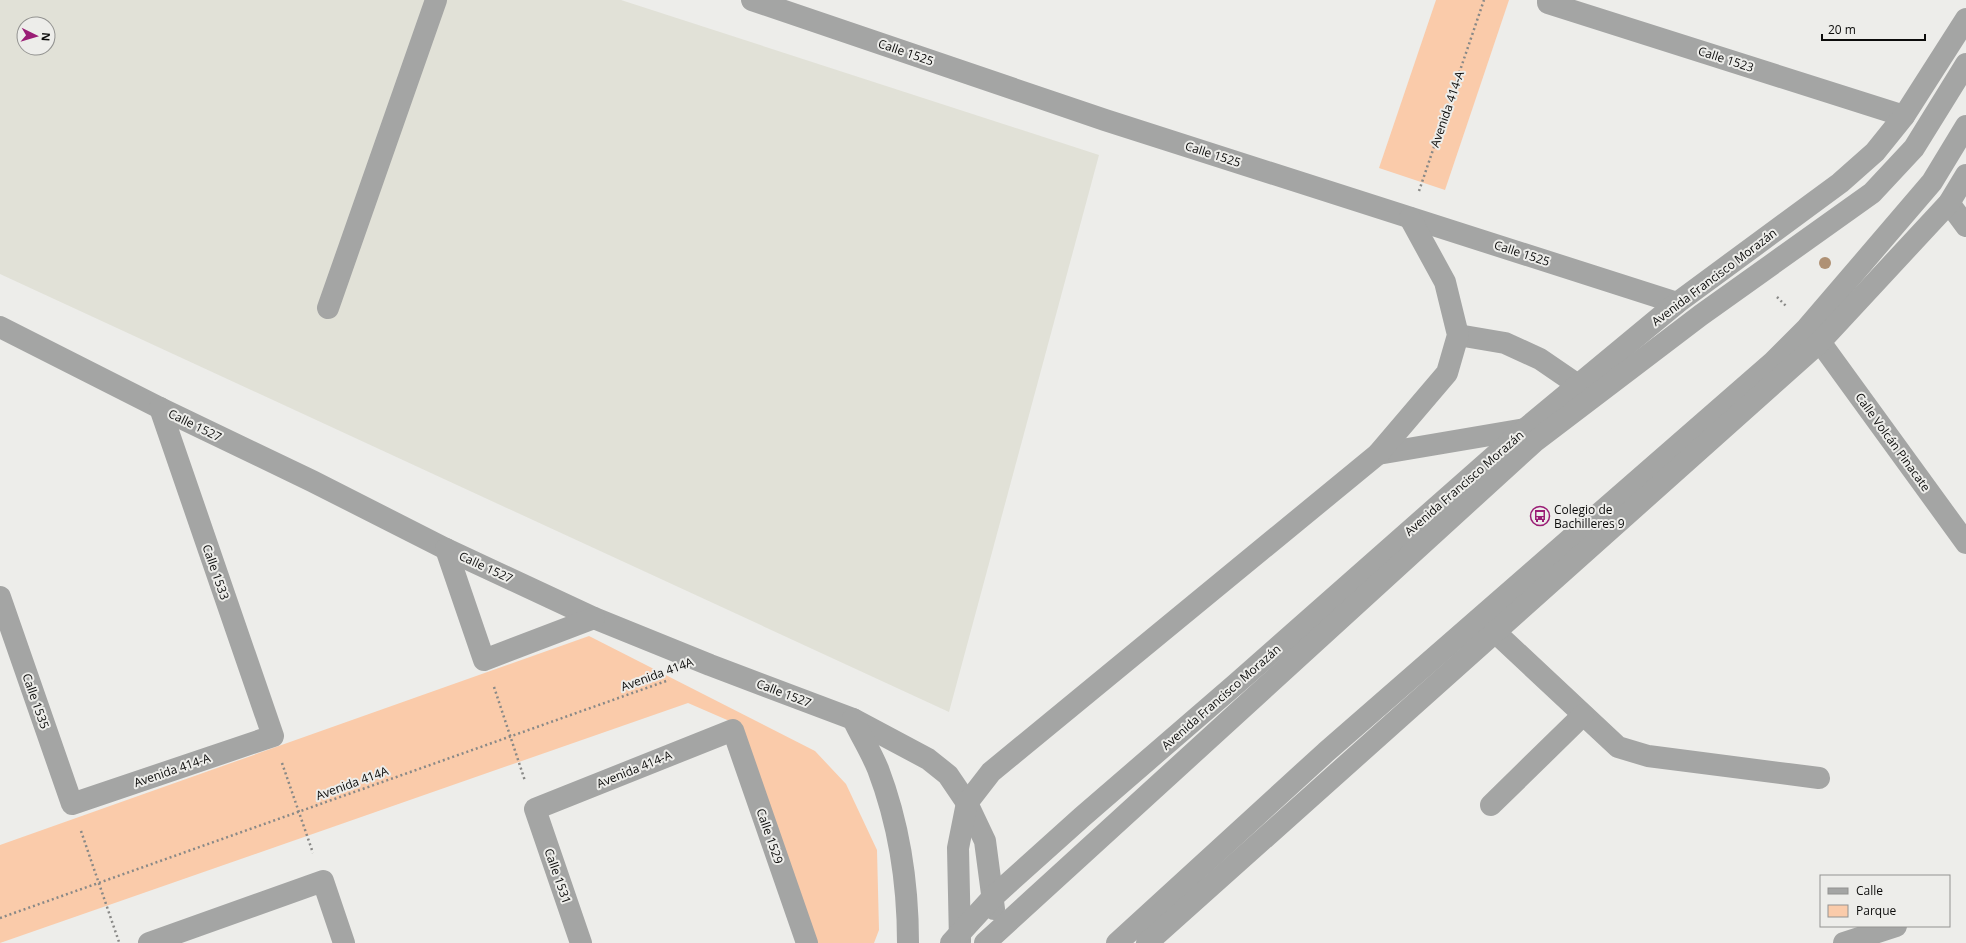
<svg xmlns="http://www.w3.org/2000/svg" width="1966" height="943" viewBox="0 0 1966 943" font-family="'Open Sans',sans-serif">
	<style>
		.built { fill: #e1e1d7; fill-rule: evenodd }
		.green { fill: #facbaa }
		.lines { fill: none; stroke-linecap: round; stroke-linejoin: round }
		.path { stroke: #898987; stroke-width: 2.5; stroke-dasharray: 2 3; stroke-linecap: butt }
		.minor { stroke: #a4a5a4; stroke-width: 22 }
		.tree { fill: #af9174 }
		.labels { text-anchor: middle; dominant-baseline: central; stroke-width: 4; stroke-linejoin: round; paint-order: stroke }
		.street-label { font-size: 12px; fill: #0c0c0b; stroke: #ededea }
		.poi-label { font-size: 12px; fill: #0c0c0b; stroke: #ededea; text-anchor: start }
	</style>
	<rect width="100%" height="100%" fill="#ededea"/>
	<path class="built" d="M0,0H621L1099,155L949,712L0,274ZM24,24H48V48H24Z"/>
	<g class="green">
		<polygon points="1436,0 1509,0 1445,190 1379,168"/>
		<polygon points="589,636 815,751 846,784 877,850 879,930 874,943 817,943 741,726 688,703 0,943 0,845"/>
	</g>
	<g class="lines">
		<g class="path">
			<polyline points="1419,191 1484,0"/>
			<polyline points="1777,297 1786,306"/>
			<polyline points="494,687 525,781"/>
			<polyline points="282,763 313,853"/>
			<polyline points="81,831 119,942"/>
			<polyline points="0,918 669,680"/>
		</g>
		<g class="minor">
			<polyline points="752,0 1105,120 1677,303"/>
			<polyline points="1548,0 1548,3 1904,116"/>
			<polyline points="1949,203 1966,226"/>
			<polyline points="328,308 436,0"/>
			<polyline points="0,327 160,408 312,481 446,549 594,618 710,665 853,719 928,759 948,775 967,803 985,841 994,909"/>
			<polyline points="1458,335 1505,343 1540,359 1578,385"/>
			<polyline points="1820,342 1966,543"/>
			<polyline points="1378,454 1525,429"/>
			<polyline points="446,549 484,660 594,618"/>
			<polyline points="0,597 72,804 273,736 160,408"/>
			<polyline points="1495,632 1618,747 1648,756 1819,778"/>
			<path d="M853,719C861,736 871,752 878,769C899,824 908,884 908,943"/>
			<polyline points="1491,805 1583,715"/>
			<polyline points="960,941 958,848 967,803 991,772 1378,454 1447,373 1458,335 1445,282 1410,218"/>
			<polyline points="149,943 323,881 344,943"/>
			<polyline points="581,943 535,809 733,730 807,943"/>
			<polyline points="951,943 993,897 1082,817 1237,683 1525,429 1677,303 1840,183 1875,152 1904,116 1966,19"/>
			<polyline points="985,943 1534,442 1701,315 1872,193 1914,148 1966,64"/>
			<polyline points="1117,943 1326,752 1773,362 1807,328 1932,182 1966,126"/>
			<polyline points="1147,943 1820,342 1949,203 1966,175"/>
			<polyline points="1844,943 1896,926"/>
		</g>
	</g>
	<circle class="tree" cx="1825" cy="263" r="6"/>
	<defs>
		<symbol id="bus-ring" viewBox="-11 -11 22 22"><circle r="9.5" fill="#ededea" stroke="#9a1d75" stroke-width="1.5"/><path d="M-5-6H5V4H4V6H2V4H-2V6H-4V4H-5ZM-3.5-4V0h7V-4ZM-3.5 1.2v1.5H-2V1.2ZM2 1.2v1.5H3.5V1.2Z" fill="#9a1d75"/></symbol>
	</defs>
	<g fill-rule="evenodd">
		<use href="#bus-ring" x="1529" y="505" width="22" height="22"/>
	</g>
	<g class="labels">
		<g class="street-label">
			<text transform="translate(906 52) rotate(19)">Calle 1525</text>
			<text transform="translate(1726 59) rotate(18)">Calle 1523</text>
			<text transform="translate(1447 109) rotate(-71)">Avenida 414-A</text>
			<text transform="translate(1213 154) rotate(18)">Calle 1525</text>
			<text transform="translate(1522 253) rotate(18)">Calle 1525</text>
			<text transform="translate(1714 277) rotate(-37)">Avenida Francisco Morazán</text>
			<text transform="translate(195 425) rotate(26)">Calle 1527</text>
			<text transform="translate(1893 442) rotate(54)">Calle Volcán Pinacate</text>
			<text transform="translate(1464 483) rotate(-41)">Avenida Francisco Morazán</text>
			<text transform="translate(486 567) rotate(25)">Calle 1527</text>
			<text transform="translate(216 572) rotate(71)">Calle 1533</text>
			<text transform="translate(657 674) rotate(-20)">Avenida 414A</text>
			<text transform="translate(784 693) rotate(21)">Calle 1527</text>
			<text transform="translate(1221 697) rotate(-41)">Avenida Francisco Morazán</text>
			<text transform="translate(36 701) rotate(71)">Calle 1535</text>
			<text transform="translate(634 769) rotate(-22)">Avenida 414-A</text>
			<text transform="translate(172 770) rotate(-19)">Avenida 414-A</text>
			<text transform="translate(352 783) rotate(-20)">Avenida 414A</text>
			<text transform="translate(770 836) rotate(71)">Calle 1529</text>
			<text transform="translate(558 876) rotate(71)">Calle 1531</text>
		</g>
		<g class="poi-label">
			<text x="1554" y="509">Colegio de<tspan x="1554" dy="14">Bachilleres 9</tspan></text>
		</g>
	</g>
	<rect x="1820" y="875" width="130" height="52" fill="#ededea" stroke="#939391"/>
	<rect x="1828" y="888" width="20" height="6" fill="#a4a5a4" stroke="#939391"/>
	<text x="1856" y="895" font-size="12" fill="#0c0c0b">Calle</text>
	<rect x="1828" y="905" width="20" height="12" fill="#facbaa" stroke="#939391"/>
	<text x="1856" y="915" font-size="12" fill="#0c0c0b">Parque</text>
	<g transform="translate(36 36) rotate(95)"><circle r="19" fill="#ededea" stroke="#939391"/>
	<path d="M0-3L7 15L0 10L-7 15Z" fill="#9a1d75"/>
	<text y="-6" font-size="11" font-weight="bold" text-anchor="middle" fill="#0c0c0b">N</text>
	</g>
	<path d="M1822 34v6h103v-6" fill="none" stroke="#0c0c0b" stroke-width="2"/>
	<text x="1828" y="34" font-size="12" fill="#0c0c0b" stroke="#ededea" stroke-width="3" paint-order="stroke">20 m</text>
</svg>
